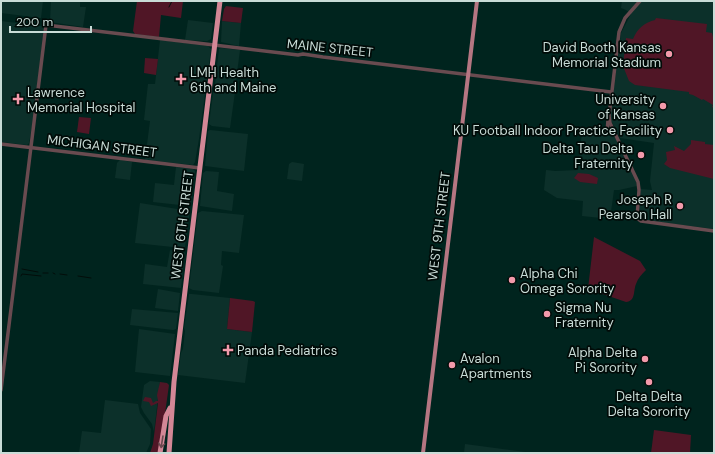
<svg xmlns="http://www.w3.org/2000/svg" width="715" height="454" viewBox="0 0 715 454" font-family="'DM Sans',sans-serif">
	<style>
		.built { fill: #0c302a }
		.green { fill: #501626 }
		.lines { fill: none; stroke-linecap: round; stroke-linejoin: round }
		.stream { stroke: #030d0a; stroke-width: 1 }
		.minor { stroke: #694b50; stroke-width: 3.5 }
		.major { stroke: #b57682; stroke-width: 4 }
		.highway { stroke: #d38796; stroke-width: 5 }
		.oneway { stroke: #6a494f }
		.poi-dot { fill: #f39aab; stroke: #010b08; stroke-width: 1.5 }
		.labels { text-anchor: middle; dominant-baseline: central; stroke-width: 3.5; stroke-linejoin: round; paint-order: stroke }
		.poi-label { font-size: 13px; fill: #c9dcd7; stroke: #010b08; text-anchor: end }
		.street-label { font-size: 13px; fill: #c9dcd7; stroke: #010b08 }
	</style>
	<rect width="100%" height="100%" fill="#00241e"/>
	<g class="built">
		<polygon points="1,1 43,1 41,18 1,13"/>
		<polygon points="51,1 80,1 80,7 86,7 83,27 50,22"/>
		<polygon points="622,1 714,1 714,229 642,220 639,216 641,189 652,190 650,181 654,143 620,138 610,118 621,33 631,14 626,10 621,8"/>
		<polygon points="188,20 213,23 211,39 207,41 185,40"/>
		<polygon points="1,21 42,26 44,29 32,127 29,143 27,145 1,142"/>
		<polygon points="222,21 241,23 239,46 221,42"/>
		<polygon points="160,40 208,46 211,49 199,139 195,162 193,165 145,160 150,121 144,120 148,84 155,84"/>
		<polygon points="221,48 240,50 235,88 217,86 215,84 219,49"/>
		<polygon points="216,90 235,92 230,128 212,126 209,124 213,93"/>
		<polygon points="210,130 248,134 244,171 205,166 208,131"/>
		<polygon points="582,132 613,136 615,137 635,178 637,186 619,190 614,190 610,219 582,216 583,201 557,198 544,190 546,170 555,171 578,170"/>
		<polygon points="120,160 132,162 130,180 115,178 117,163"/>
		<polygon points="292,162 304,164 302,181 287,179 289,164"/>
		<polygon points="176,167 193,169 195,171 191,205 189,206 153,202 155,183 174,185"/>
		<polygon points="206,171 219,172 217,191 234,194 232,211 200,206 203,173"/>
		<polygon points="140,203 190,211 185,247 182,248 135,243"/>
		<polygon points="202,211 244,215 239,253 222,251 221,265 223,266 219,293 193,290 189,288 198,213"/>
		<polygon points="170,250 183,252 185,253 181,288 143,284 145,264 167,267"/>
		<polygon points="158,289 180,293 178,311 155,308"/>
		<polygon points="189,294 192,294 230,298 227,329 252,332 245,383 178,375 181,353 183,349 185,331 184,328"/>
		<polygon points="132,309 178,313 176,329 173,330 130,325"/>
		<polygon points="139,329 175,334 170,376 135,372"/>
		<polygon points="150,381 160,382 154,432 152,424 144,413 141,407 144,385"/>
		<polygon points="105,400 138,404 140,413 151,429 150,444 146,453 79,453 82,431 101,433"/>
		<polygon points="465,444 533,453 464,453"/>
	</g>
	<g class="green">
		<polygon points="137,1 183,1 181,18 161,15 159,37 135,34 133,31"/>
		<polygon points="226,6 243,8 241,23 222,21 224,9"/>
		<path d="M656,18L707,24L706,32L712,33L714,41V108L712,107L713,105L703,99L702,100L693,95L689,94V92L635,85L629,81L623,66L626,38L633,39C637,29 645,22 655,20Z"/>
		<polygon points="145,58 158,59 156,75 144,73"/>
		<polygon points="79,117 91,118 89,134 77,132"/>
		<polygon points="691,140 705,142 705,144 714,145 714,179 670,168 664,164 667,160 666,152 675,150 674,146 684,151 691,144"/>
		<polygon points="578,173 589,174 598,178 597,184 580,182 574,178"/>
		<path d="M594,237L640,261L646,270C642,274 638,278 636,284C633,291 636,301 626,302L588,289Z"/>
		<polygon points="230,298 253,301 255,302 252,332 227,329"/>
		<polygon points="160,382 167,383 169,385 160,449 158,453 150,453 153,444 158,403 151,406 149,402 143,401 145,397 151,398 153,403 156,401 158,401 157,395"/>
		<polygon points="654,430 691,435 690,453 651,453"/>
	</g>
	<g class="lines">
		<g class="stream">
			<polyline points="169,7 172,1"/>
			<polyline points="22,269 38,272"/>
			<polyline points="43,273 48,273"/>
			<polyline points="53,273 55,274"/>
			<polyline points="60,274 67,275"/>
			<polyline points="21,276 22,274 41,276"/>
			<polyline points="78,276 91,278"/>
		</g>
		<g class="minor">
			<polyline points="640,1 625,18 619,32 609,116 610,123 638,182 639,190 637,218 641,221 714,231"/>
			<polyline points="607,133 608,120"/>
			<polyline points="1,144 200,168"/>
			<polyline points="1,390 46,25 298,55 303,54 323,57 611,92"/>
		</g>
		<polyline class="major" points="423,453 477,1"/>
		<g class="highway">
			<polyline points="160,453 166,416 170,408"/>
			<polyline points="169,453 174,382 220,1"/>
		</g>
	</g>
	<defs><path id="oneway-shaft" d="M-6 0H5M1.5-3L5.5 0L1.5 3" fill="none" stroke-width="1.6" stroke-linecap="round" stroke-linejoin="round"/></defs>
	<use class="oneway" href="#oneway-shaft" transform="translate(162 442) rotate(99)"/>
	<g class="poi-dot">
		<circle cx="669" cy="54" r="4"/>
		<path d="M179 73h4v4h4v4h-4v4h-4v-4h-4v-4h4z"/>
		<path d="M16 93h4v4h4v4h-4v4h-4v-4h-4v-4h4z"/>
		<circle cx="663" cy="106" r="4"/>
		<circle cx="670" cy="130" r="4"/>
		<circle cx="641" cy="155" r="4"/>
		<circle cx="680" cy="206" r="4"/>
		<circle cx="512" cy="280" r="4"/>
		<circle cx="547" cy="314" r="4"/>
		<path d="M226 344h4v4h4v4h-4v4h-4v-4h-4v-4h4z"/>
		<circle cx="645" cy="359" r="4"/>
		<circle cx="452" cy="365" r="4"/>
		<circle cx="649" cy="382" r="4"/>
	</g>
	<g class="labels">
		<g class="poi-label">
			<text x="661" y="47">David Booth Kansas<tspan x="661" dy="15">Memorial Stadium</tspan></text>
			<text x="190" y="72" text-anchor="start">LMH Health<tspan x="190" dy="15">6th and Maine</tspan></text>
			<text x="27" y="92" text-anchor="start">Lawrence<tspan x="27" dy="15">Memorial Hospital</tspan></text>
			<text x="655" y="99">University<tspan x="655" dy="15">of Kansas</tspan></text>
			<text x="662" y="130">KU Football Indoor Practice Facility</text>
			<text x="633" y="148">Delta Tau Delta<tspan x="633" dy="15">Fraternity</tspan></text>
			<text x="672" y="199">Joseph R<tspan x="672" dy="15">Pearson Hall</tspan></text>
			<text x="520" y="273" text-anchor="start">Alpha Chi<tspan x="520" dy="15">Omega Sorority</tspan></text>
			<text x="555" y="307" text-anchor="start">Sigma Nu<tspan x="555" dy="15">Fraternity</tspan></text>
			<text x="237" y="350" text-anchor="start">Panda Pediatrics</text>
			<text x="637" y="352">Alpha Delta<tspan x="637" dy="15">Pi Sorority</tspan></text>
			<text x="460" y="358" text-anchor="start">Avalon<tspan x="460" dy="15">Apartments</tspan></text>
			<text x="649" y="396" text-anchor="middle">Delta Delta<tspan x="649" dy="15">Delta Sorority</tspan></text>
		</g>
		<g class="street-label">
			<text transform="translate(330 48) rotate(6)">MAINE STREET</text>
			<text transform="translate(102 146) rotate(7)">MICHIGAN STREET</text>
			<text transform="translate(182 225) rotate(-83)">WEST 6TH STREET</text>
			<text transform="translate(439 226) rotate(-83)">WEST 9TH STREET</text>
		</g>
	</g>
	<rect width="715" height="454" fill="none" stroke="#c9dcd7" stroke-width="4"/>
	<path d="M10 26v6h81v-6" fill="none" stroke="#c9dcd7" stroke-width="2"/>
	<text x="16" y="26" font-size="12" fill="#c9dcd7" stroke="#010b08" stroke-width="3" paint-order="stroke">200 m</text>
</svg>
